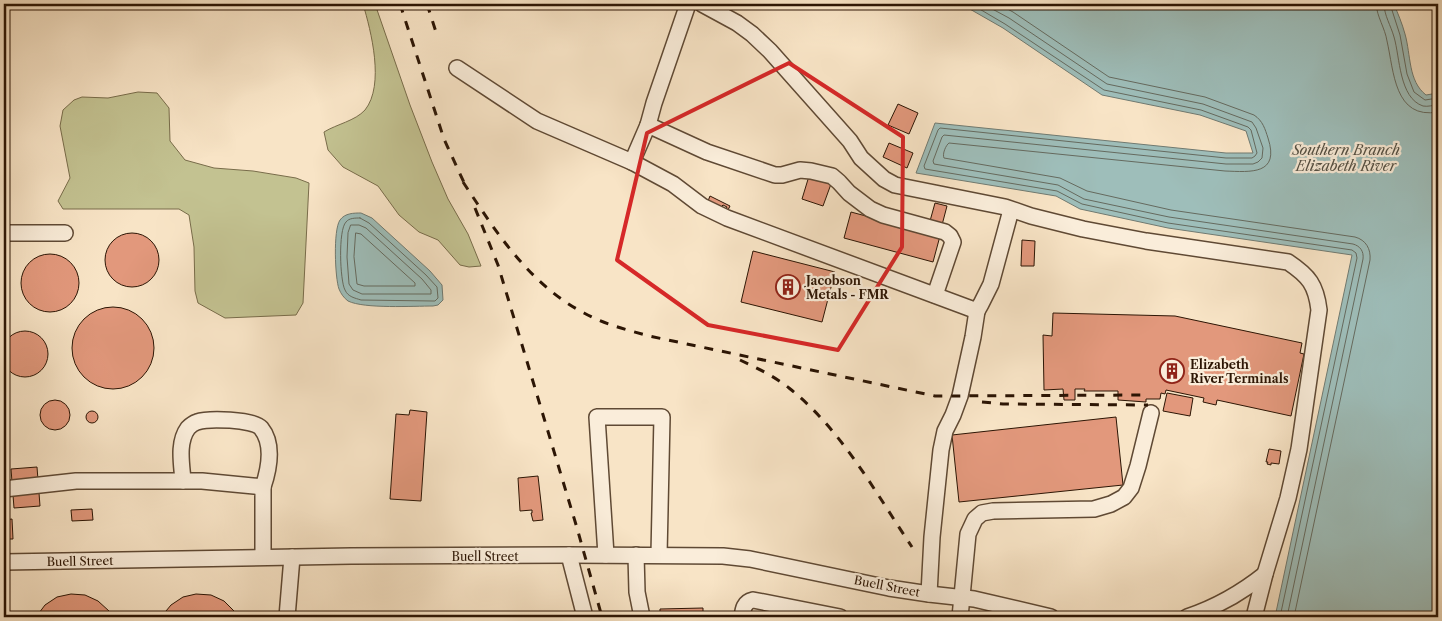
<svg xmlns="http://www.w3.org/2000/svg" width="1442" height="621" viewBox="0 0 1442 621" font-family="'Libre Caslon Text',serif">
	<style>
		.green { fill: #c3c291; stroke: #786c4a }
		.water { fill: #9ebeba; stroke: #707a71 }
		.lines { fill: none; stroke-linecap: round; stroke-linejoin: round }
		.shore { stroke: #656a5f; stroke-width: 1 }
		.building { fill: #e2987c; stroke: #2c1504 }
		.minor-casing { stroke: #5f4934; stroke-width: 18 }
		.minor { stroke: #faedda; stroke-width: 15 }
		.rail { stroke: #2c1504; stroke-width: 3; stroke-dasharray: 9 9; stroke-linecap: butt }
		.marked { fill: none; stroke: #d62828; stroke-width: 4; stroke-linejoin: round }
		.labels { text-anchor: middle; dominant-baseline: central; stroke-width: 4.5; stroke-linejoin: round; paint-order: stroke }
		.poi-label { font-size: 12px; font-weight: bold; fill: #2c1504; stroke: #faedda; text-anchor: start }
		.street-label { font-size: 12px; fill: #2c1504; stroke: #faedda }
		.water-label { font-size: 14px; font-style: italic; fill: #545044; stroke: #faedda }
	</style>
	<rect width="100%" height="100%" fill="#f8e4c6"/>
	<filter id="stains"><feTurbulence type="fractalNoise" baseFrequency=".004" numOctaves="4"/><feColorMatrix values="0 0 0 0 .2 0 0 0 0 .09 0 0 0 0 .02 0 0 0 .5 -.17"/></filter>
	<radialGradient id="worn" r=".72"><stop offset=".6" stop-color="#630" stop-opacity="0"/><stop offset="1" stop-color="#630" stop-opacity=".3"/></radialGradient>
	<g class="green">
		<path d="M363,4H375L410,105L432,162L448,199L468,234L481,266L469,267L460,265L438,240L419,232L399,215L378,186L343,167L328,150L324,132C337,124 355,121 365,110C385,85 371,31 363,4Z"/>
		<polygon points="138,92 157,93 169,108 170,141 185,160 214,168 253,171 296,178 309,183 303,303 296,315 225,318 198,303 195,291 194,247 189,215 179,209 63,209 58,201 70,178 60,126 63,110 74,100 82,97 108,98"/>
	</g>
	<g class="water">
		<path d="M961,4H1394C1398,14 1402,23 1405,34C1411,55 1408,81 1426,95L1438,93V617H1275L1352,255L1168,228L1080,209L1056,196L916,173L935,123L1226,153H1253L1246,131L1200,115L1102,95L1003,28Z"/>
		<path d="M361,213L372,218L430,271L442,285L443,300L438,305L433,306C414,306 364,309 348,301C344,298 341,294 339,289C335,278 333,230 340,220C345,213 354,213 361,213Z"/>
	</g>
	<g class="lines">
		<g class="shore">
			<polyline points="971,4 1005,24 1104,90 1201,110 1248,127 1251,130 1257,153 1255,156 1252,158 1226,158 940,128 938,130 924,166 925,169 1057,191 1082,204 1168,223 1352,250 1356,253 1357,258 1280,617"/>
			<path d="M983,4L1009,18L1107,84L1203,104L1252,122L1256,128L1263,148L1262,158L1258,162L1253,164H1226L944,135L942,137L933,161L934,164L1058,185L1084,199L1169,217L1353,244C1360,246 1364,251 1363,259L1287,617"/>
			<path d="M998,4L1013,12L1109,77L1205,97L1254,115C1263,121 1265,129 1268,138C1280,175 1251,172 1225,171L949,143C946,145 942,154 944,158L1060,178L1087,191L1171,210L1355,237C1366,240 1371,249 1370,260L1294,617"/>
			<path d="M1376,4C1377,17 1385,28 1387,41C1394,71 1394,120 1438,112"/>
			<path d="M1384,4C1384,15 1391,26 1394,37C1400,57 1399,98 1423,106C1428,107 1433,105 1438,105"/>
			<polyline points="1390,4 1400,35 1407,74 1414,92 1425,100 1438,98"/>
			<path d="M360,218L369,223L426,275L437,287L438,298L435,301H433L361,300C355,298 348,297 345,290C340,281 338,230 346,222C349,218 355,218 360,218Z"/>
			<polygon points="351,225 359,225 366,228 422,279 431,290 431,294 362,294 353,290 349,284 347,257 348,233"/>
			<polygon points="356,233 361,234 415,283 415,286 364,286 357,284 354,257"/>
		</g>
	</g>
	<g class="building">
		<polygon points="898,104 918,113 909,134 888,125"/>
		<polygon points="889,143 913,153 907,168 883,157"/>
		<polygon points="809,176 831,184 823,206 802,199"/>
		<polygon points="710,196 730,206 728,210 726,209 727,207 723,205 721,207 708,201"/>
		<polygon points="935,203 947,206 942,225 930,221"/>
		<polygon points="851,212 940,236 933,262 844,238"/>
		<circle cx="132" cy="260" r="27"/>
		<polygon points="1022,240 1035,241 1034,266 1021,266"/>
		<polygon points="753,251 835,272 822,322 741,302"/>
		<circle cx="50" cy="283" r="29"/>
		<circle cx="113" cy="348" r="41"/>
		<polygon points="1053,313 1175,316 1302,343 1300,353 1304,354 1291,416 1217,400 1216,405 1203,402 1204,398 1166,390 1165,394 1161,393 1160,399 1146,399 1146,402 1118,400 1118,391 1084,391 1085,389 1075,389 1075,400 1064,400 1063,389 1044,390 1043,335 1052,336"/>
		<circle cx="25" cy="354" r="23"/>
		<polygon points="1167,393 1193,398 1190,416 1163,411"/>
		<circle cx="55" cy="415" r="15"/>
		<polygon points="410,410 427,412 421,501 390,499 396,414 409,415"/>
		<circle cx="92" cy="417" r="6"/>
		<polygon points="1116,417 1123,485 959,502 952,435"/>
		<polygon points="1269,449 1281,451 1279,464 1271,463 1271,465 1267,464 1268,462 1266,462"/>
		<polygon points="37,467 40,506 14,508 11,469"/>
		<polygon points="538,476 543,520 533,521 531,513 532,513 532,510 520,511 518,478"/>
		<polygon points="92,509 93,520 72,521 71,510"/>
		<polygon points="12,519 13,539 4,539 4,520"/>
		<polygon points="71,594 85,595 98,601 109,611 112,617 36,617 45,605 57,597"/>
		<polygon points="196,594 211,595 224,601 234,611 237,617 161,617 171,605 183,597"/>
		<polygon points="703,608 703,617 660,617 660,609"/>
	</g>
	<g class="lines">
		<defs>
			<g id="minor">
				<path d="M702,4L737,23L752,34L770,51L850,141L861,158L884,179L895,185L1005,207L1031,216L1083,229L1146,241L1288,262C1309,276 1316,285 1319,310L1299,449L1288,498L1265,574L1254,617"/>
				<polyline points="457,68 537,121 632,162 648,125 654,103 688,4"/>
				<polyline points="648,125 707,152 775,175 782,175 800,170 811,171 832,176 839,182 849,193 870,209 883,215 945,232 950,236 953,242 935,295"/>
				<polyline points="632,162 673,184 702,206 727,218 977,311 981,304 991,284 1011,210"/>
				<polyline points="4,233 65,233"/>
				<path d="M183,481C182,465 177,443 188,428C190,426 194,423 197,422C208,418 253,419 261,428C274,444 269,469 263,487"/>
				<polyline points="4,489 76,481 202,481 263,487 263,557"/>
				<polyline points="569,555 585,617"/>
				<polyline points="606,555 597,417 662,417 659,555"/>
				<polyline points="636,555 637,592 642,617"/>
				<polyline points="4,562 351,556 569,555 723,556 750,559 889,588 929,594 974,599 1051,617"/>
				<polyline points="929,594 932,537 941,450 945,431 953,415 960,396 973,337 977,311"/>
				<polyline points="287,617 292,557"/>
				<path d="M742,617C743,609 744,602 753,600L840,617"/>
				<polyline points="960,617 968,534 975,519 982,513 993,511 1094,509 1111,504 1124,497 1131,488 1138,466 1151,413"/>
				<path d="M1187,617C1217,607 1240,594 1265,574"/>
			</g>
		</defs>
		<use href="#minor" class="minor-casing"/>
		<use href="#minor" class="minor"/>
		<g class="rail">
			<polyline points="400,4 444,139 466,187"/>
			<polyline points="427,4 436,32"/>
			<path d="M463,182C496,232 529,284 584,313C604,324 627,330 649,336L935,396L1147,395"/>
			<polyline points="475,208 498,265 577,528 602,617"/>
			<path d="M740,360C757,368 774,376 789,388C842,430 875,492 912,547"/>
			<polyline points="982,402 1003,404 1148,405"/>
		</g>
	</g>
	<path class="marked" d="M789,63L903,137L902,247L838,350L708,325L617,260L647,133Z"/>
	<defs>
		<symbol id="building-ring" viewBox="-11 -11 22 22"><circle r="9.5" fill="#faedda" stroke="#8f2418" stroke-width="1.5"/><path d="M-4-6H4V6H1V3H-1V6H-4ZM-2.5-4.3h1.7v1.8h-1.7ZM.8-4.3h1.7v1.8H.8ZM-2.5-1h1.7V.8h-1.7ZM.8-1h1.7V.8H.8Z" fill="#8f2418"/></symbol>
	</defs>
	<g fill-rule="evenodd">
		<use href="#building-ring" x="774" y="273" width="28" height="28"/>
		<use href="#building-ring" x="1158" y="357" width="28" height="28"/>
	</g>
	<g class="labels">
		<g class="poi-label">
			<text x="806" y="280">Jacobson<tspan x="806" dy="14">Metals - FMR</tspan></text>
			<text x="1190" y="364">Elizabeth<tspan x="1190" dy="14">River Terminals</tspan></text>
		</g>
		<g class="street-label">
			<text x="485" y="556">Buell Street</text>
			<text transform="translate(80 561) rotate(-1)">Buell Street</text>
			<text transform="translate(887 586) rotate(11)">Buell Street</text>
		</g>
		<g class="water-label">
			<text x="1346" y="150">Southern Branch<tspan x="1346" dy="16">Elizabeth River</tspan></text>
		</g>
	</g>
	<rect width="1442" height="621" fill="none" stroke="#f8e4c6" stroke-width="20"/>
	<rect x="5" y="5" width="1432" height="611" fill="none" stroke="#2c1504" stroke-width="2.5"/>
	<rect x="10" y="10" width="1422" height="601" fill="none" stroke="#2c1504"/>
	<rect width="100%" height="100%" filter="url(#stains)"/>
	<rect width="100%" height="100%" fill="url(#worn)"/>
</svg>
